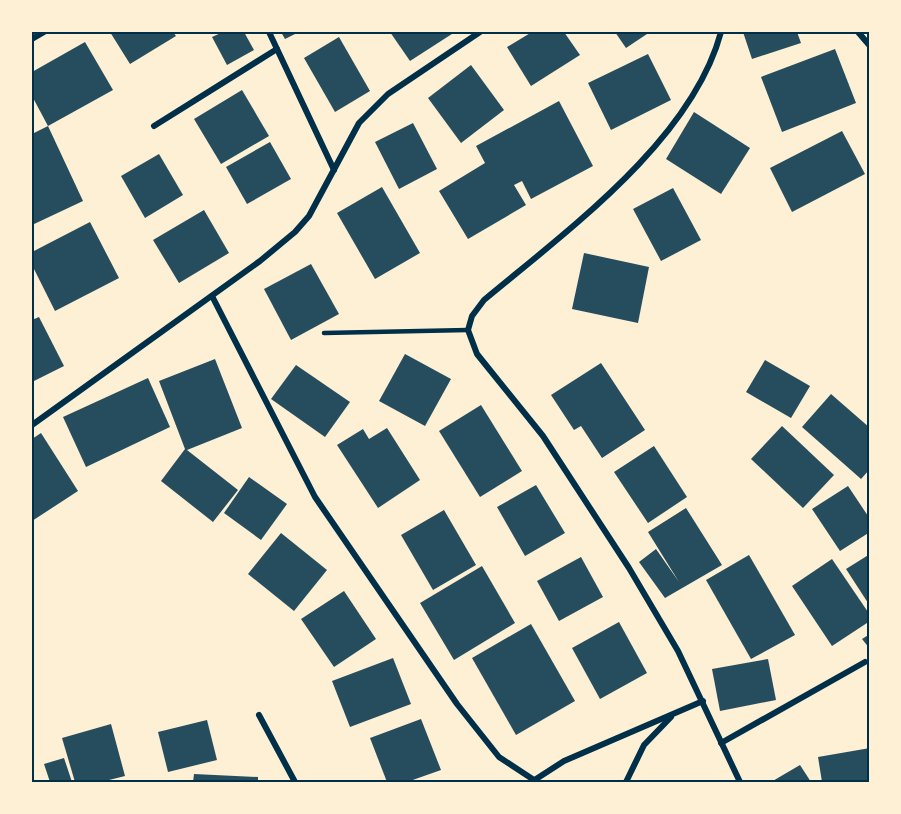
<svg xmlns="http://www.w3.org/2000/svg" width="901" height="814" viewBox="0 0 901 814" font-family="'Nunito Sans',sans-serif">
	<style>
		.building { fill: #264d5e }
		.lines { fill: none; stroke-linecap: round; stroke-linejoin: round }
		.service { stroke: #003049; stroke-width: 4.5 }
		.minor { stroke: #003049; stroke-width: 6 }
		.neatline { fill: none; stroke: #003049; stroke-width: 2 }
	</style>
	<rect width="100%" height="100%" fill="#fdf0d5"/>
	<g class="building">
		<polygon points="110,32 173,32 176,36 130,64"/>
		<polygon points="223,32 244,32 254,50 227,65 212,37"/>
		<polygon points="281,32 299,32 285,39"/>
		<polygon points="390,32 455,32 410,61"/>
		<polygon points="532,32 564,32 580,55 531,86 507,47"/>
		<polygon points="615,32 650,32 626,48"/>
		<polygon points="743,32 797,32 801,43 752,59"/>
		<polygon points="339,37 370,91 335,112 304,58"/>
		<polygon points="85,42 113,90 48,126 32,96 32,72"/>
		<polygon points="835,49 856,103 782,132 761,77"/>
		<polygon points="648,54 671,100 611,130 588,83"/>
		<polygon points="471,65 504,110 461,143 428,98"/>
		<polygon points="242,90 269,136 221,164 194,119"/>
		<polygon points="559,101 593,166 531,199 522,181 514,185 526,205 468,239 439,191 485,163 476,146"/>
		<polygon points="694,112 750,148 721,194 666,159"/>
		<polygon points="413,123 437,169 399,189 375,142"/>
		<polygon points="48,126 83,201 32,225 32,134"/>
		<polygon points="842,131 865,174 792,212 770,168"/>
		<polygon points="270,142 291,179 247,204 226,167"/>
		<polygon points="159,154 183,195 145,218 121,176"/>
		<polygon points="382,187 420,253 375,279 337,213"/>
		<polygon points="673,188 701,240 661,261 633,209"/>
		<polygon points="204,210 229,253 179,283 153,240"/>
		<polygon points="90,222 119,278 55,311 32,265 32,252"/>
		<polygon points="584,253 649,267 638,323 572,309"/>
		<polygon points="311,264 339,314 291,340 264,289"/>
		<polygon points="39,317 64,366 32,382 32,320"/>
		<polygon points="405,354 451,379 425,426 379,401"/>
		<polygon points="215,359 242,428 187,450 238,490 213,522 161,481 185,449 159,381"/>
		<polygon points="765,360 810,386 791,418 746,392"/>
		<polygon points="601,363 645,430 602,458 581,426 574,430 551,395"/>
		<polygon points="296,365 350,402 325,437 271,399"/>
		<polygon points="148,378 170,427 86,467 63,417"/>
		<polygon points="831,394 870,428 870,469 861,479 802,427"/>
		<polygon points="481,405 522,471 480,497 439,431"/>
		<polygon points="782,426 834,475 803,508 751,459"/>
		<polygon points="387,428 420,480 378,508 337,445 363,429 369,439"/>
		<polygon points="41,433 78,491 32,521 32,439"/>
		<polygon points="654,446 687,497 648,523 614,472"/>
		<polygon points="249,477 287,504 261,540 224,513"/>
		<polygon points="536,485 565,533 525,556 497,507"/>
		<polygon points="848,486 870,519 870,532 840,551 812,509"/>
		<polygon points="686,508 722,565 665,598 639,562 656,549 679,582 648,532"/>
		<polygon points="444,510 476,565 433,590 401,535"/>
		<polygon points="281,533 327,570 294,611 248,574"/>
		<polygon points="870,554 870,606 846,569"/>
		<polygon points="749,555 795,635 751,659 706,580"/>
		<polygon points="581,557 603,597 559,621 537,581"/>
		<polygon points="832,559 870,615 870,621 832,646 792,586"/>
		<polygon points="482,566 515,623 454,660 420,603"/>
		<polygon points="344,591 376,639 334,667 301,619"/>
		<polygon points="619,622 647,673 600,699 572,648"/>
		<polygon points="531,624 575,701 516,735 472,658"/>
		<polygon points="870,634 870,649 862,639"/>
		<polygon points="393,658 411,704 350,727 332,681"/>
		<polygon points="768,659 776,700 720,711 712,669"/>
		<polygon points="421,719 441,770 407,782 387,782 370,738"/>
		<polygon points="207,720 217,760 168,772 158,732"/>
		<polygon points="111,724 125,776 101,782 75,782 62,738"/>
		<polygon points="870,748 870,782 822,782 818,757"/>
		<polygon points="64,758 72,782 50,782 44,764"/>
		<polygon points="800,765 811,782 771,782"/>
		<polygon points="194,774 258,777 258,782 193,782"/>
	</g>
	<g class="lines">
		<polyline class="service" points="324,333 468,330"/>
		<g class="minor">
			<polyline points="269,32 334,170"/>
			<path d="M721,32C692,140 568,230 484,300L472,316L468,330L477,354L543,436L629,568L678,651L740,782"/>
			<polyline points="858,32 870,46"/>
			<polyline points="32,39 44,32"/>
			<polyline points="154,126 277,49"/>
			<polyline points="212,296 315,497 457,704 499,757 534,780"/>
			<polyline points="32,425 260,261 295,232 309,216 359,123 388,94 480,32"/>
			<polyline points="259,715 295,782"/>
			<polyline points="721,743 865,662"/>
			<polyline points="533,781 564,761 703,701"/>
			<polyline points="626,782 644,745 671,717"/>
		</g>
	</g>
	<rect width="901" height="814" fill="none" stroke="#fdf0d5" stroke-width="66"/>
	<rect x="33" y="33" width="835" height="748" class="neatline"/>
</svg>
